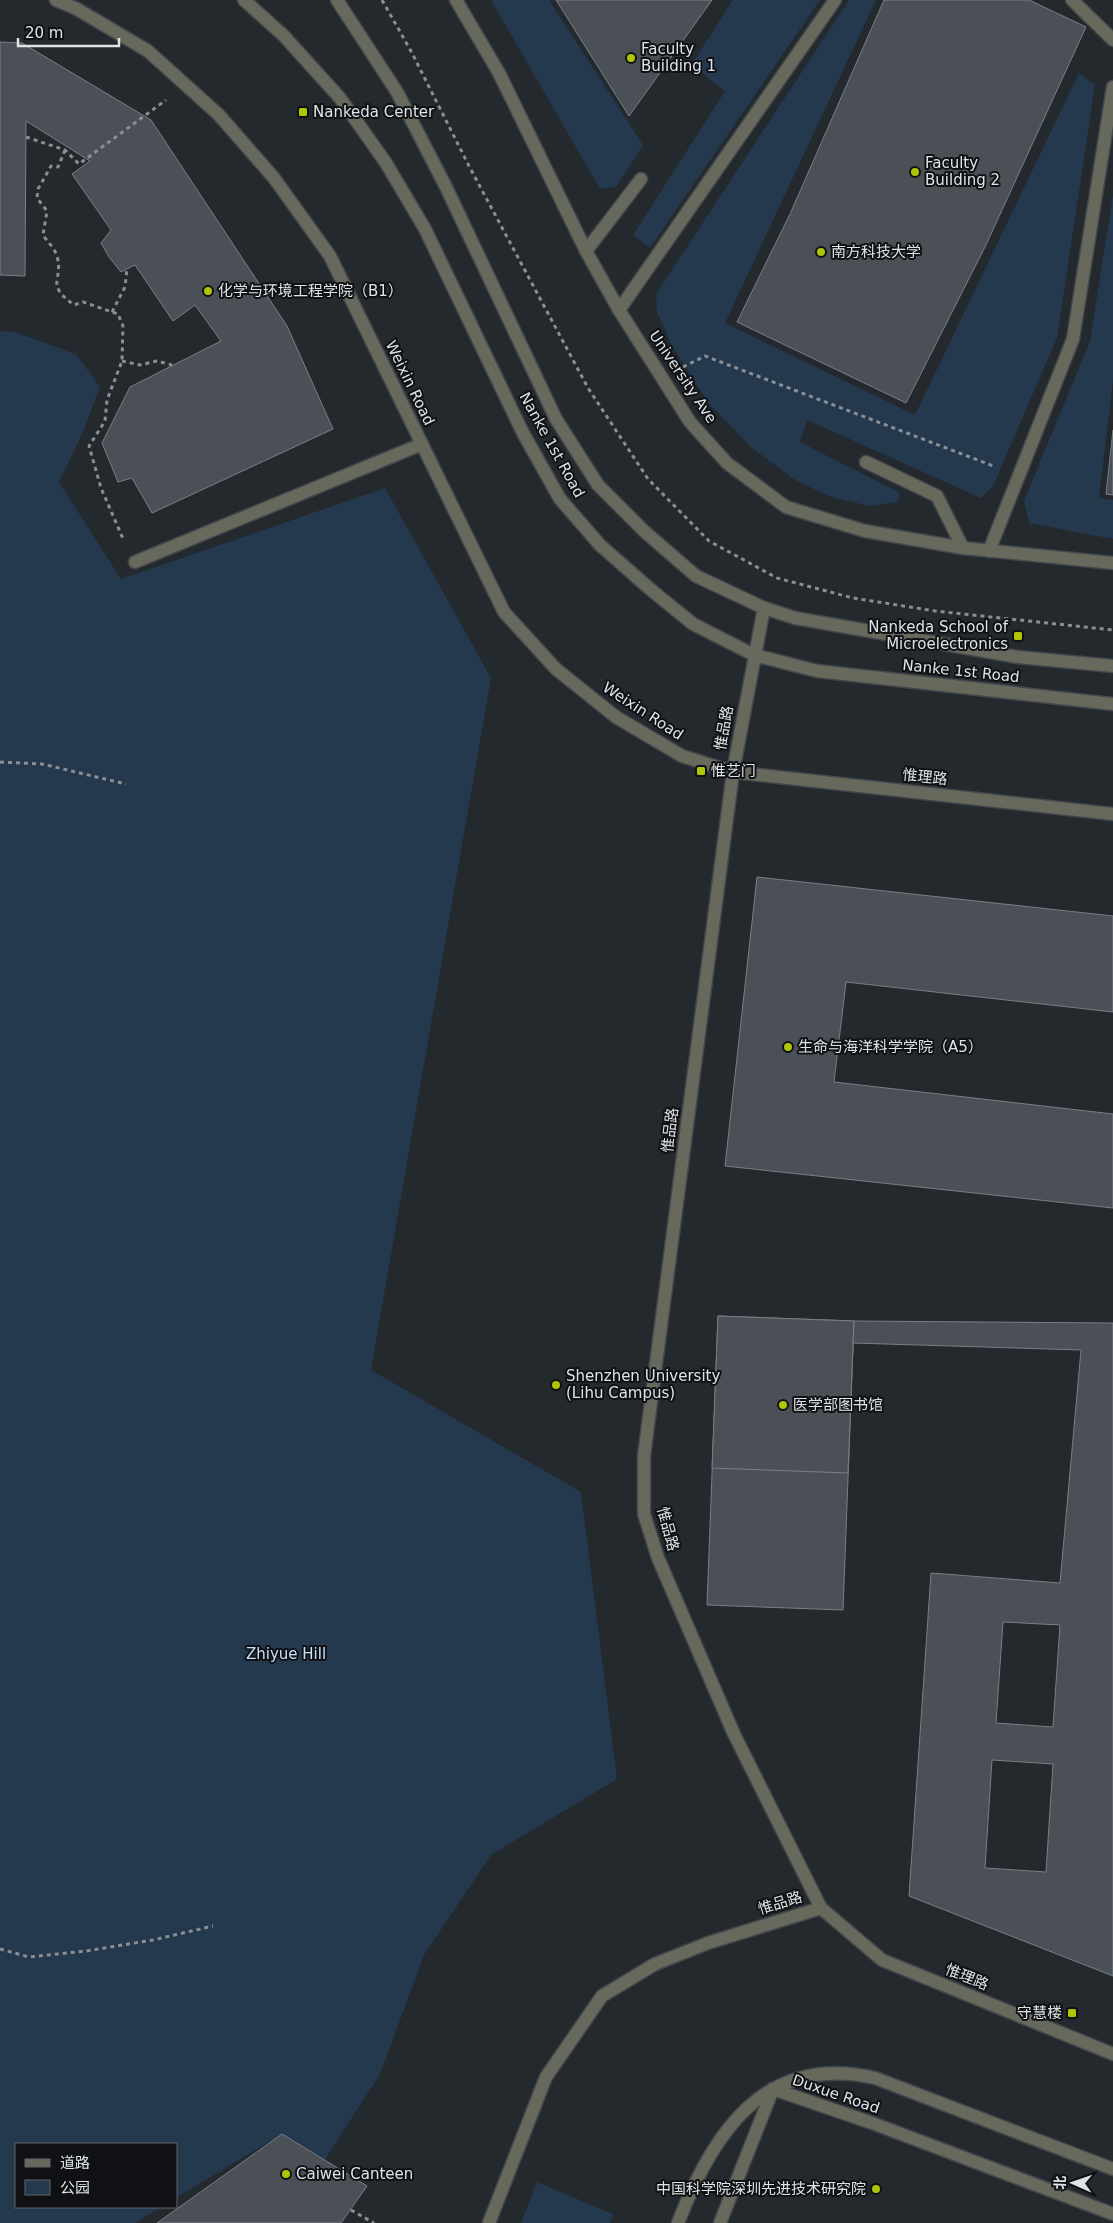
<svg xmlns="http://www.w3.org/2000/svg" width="1113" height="2223" viewBox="0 0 1113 2223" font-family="'DejaVu Sans','Noto Sans SC',sans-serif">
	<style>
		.green { fill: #24384e }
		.building { fill: #4a5056; stroke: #797f86; fill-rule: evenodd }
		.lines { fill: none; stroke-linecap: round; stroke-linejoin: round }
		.minor-casing { stroke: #42474c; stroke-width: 15 }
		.path { stroke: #8b8f94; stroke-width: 3; stroke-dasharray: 4 4; stroke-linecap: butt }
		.minor { stroke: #66695b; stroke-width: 12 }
		.poi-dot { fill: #b0c503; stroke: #0f1114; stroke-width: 2 }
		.labels { text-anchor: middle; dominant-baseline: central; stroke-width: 4; stroke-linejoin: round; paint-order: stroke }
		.poi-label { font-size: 15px; fill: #dfe3e7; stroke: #0f1114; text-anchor: start }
		.street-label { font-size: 15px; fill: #dfe3e7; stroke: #0f1114 }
		.park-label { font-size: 15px; fill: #c7e0fc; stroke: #0f1114 }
	</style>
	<rect width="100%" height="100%" fill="#24292e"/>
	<g class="green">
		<polygon points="491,0 549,0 643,145 616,187 600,189"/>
		<polygon points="733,0 820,0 650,248 633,235 725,91 691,65"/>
		<polygon points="849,0 876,0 725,323 915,415 1079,73 1095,85 1057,338 993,486 981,498 807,420 800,442 900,493 897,502 870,506 831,497 795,480 752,448 709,404 672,346 657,312 656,294"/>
		<polygon points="1113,195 1113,380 1099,498 1113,500 1113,539 1029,523 1024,501 1090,341"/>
		<polygon points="0,331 14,332 76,354 100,387 83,432 59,482 121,579 385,488 491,678 371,1370 581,1492 617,1779 491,1855 424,1955 380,2074 324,2161 282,2134 176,2198 176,2144 16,2144 16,2207 161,2207 135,2223 0,2223"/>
		<polygon points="537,2182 613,2214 610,2223 521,2223"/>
	</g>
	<g class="building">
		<polygon points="556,0 712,0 629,116"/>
		<polygon points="884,0 1029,0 1086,27 985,247 906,403 737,322 790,214"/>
		<polygon points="0,42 22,43 151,120 287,326 333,429 152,513 132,478 118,482 102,443 130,387 221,341 195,305 173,321 135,265 121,272 109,257 101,243 111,230 72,174 90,161 26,121 25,276 0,275"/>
		<polygon points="1113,430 1113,495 1106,494"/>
		<polygon points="757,877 1113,916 1113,1012 846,982 834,1082 1113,1114 1113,1208 725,1166"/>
		<polygon points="718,1316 854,1321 843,1610 707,1605"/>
		<polygon points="718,1316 854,1321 848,1473 712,1468"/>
		<path d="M854,1321L1113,1323V1976L909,1896L931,1573L1060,1583L1081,1350L853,1343ZM1003,1622L1060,1625L1053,1727L996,1723ZM992,1760L1053,1764L1046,1872L985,1868Z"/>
		<polygon points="282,2134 367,2186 341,2223 157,2223"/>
	</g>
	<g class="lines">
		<defs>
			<g id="minor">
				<polyline points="56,0 77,9 148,51 219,115 274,178 330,256 504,612 556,669 616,717 682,756 733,772 1113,814"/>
				<polyline points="244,0 284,36 340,98 386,163 425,229 523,433 560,499 600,545 650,589 693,624 754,655 817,671 1113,704"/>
				<polyline points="337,0 397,92 446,187 556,419 598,485 644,531 696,576 764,608 795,618 1018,657 1113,666"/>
				<polyline points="456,0 499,73 586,251 619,310 690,422 727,463 786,507 865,531 963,548 1113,563"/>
				<polyline points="1072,0 1113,40"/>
				<polyline points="586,251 641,179"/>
				<polyline points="619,310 835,0"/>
				<polyline points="866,462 937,496 963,548"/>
				<polyline points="989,551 1073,339 1113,87"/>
				<polyline points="135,562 422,444"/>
				<polyline points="764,608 733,772 644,1456 644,1514 658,1558 734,1734 821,1908 882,1960 1113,2054"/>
				<polyline points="773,2089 872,2123 1113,2214"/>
				<polyline points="489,2223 546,2077 602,1996 655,1964 708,1943 821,1908"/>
				<path d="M678,2223C713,2132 765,2053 875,2078L1113,2169"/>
				<polyline points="720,2223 773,2089"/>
			</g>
		</defs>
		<use href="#minor" class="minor-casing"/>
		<g class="path">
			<polyline points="382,0 412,53 469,166 588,388 648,479 709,541 777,578 853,598 935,611 1113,630"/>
			<polyline points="26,137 65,150 79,164 166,100"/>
			<path d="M65,150L58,167L51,166L38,189L37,198L47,211L43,235C47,241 55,249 57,256C64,281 44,283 74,305L83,302L118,314L123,326L122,361L107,400L105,421L89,446L101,488L124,541"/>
			<polyline points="112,312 125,287 127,269"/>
			<polyline points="122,361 140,365 157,361 172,365"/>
			<polyline points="683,367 705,356 996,467"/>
			<polyline points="0,762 42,764 126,784"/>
			<polyline points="0,1949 29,1957 86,1951 153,1940 213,1926"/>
			<polyline points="351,2210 374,2223"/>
		</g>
		<use href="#minor" class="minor"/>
	</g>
	<g class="poi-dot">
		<circle cx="631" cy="58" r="5"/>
		<rect x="298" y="107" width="10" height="10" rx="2.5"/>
		<circle cx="915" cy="172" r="5"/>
		<circle cx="821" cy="252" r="5"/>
		<circle cx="208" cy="291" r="5"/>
		<rect x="1013" y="631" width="10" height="10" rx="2.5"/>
		<rect x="696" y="766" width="10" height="10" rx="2.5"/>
		<circle cx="788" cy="1047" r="5"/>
		<circle cx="556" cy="1385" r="5"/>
		<circle cx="783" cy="1405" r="5"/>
		<rect x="1067" y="2008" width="10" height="10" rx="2.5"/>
		<circle cx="286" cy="2174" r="5"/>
		<circle cx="876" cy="2189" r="5"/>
	</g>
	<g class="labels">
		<g class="poi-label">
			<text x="641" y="49">Faculty<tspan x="641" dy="17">Building 1</tspan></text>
			<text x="313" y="112">Nankeda Center</text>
			<text x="925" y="163">Faculty<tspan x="925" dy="17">Building 2</tspan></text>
			<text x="831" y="252">南方科技大学</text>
			<text x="218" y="291">化学与环境工程学院（B1）</text>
			<text x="1008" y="627" text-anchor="end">Nankeda School of<tspan x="1008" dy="17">Microelectronics</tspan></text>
			<text x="711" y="771">惟艺门</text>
			<text x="798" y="1047">生命与海洋科学学院（A5）</text>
			<text x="566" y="1376">Shenzhen University<tspan x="566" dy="17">(Lihu Campus)</tspan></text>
			<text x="793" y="1405">医学部图书馆</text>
			<text x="1062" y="2013" text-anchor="end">守慧楼</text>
			<text x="296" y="2174">Caiwei Canteen</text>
			<text x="866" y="2189" text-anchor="end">中国科学院深圳先进技术研究院</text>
		</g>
		<g class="street-label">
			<text transform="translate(683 377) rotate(56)">University Ave</text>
			<text transform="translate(410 383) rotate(64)">Weixin Road</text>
			<text transform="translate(552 445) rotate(61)">Nanke 1st Road</text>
			<text transform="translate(961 671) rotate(6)">Nanke 1st Road</text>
			<text transform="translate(643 711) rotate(33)">Weixin Road</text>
			<text transform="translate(724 728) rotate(-80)">惟品路</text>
			<text transform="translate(925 777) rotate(6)">惟理路</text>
			<text transform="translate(670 1130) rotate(-83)">惟品路</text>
			<text transform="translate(668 1529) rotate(75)">惟品路</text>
			<text transform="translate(780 1903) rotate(-17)">惟品路</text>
			<text transform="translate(967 1977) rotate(22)">惟理路</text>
			<text transform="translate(836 2094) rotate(19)">Duxue Road</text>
		</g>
		<g class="park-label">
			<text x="286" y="1654">Zhiyue Hill</text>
		</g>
	</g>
	<rect x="15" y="2143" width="162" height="65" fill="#0f1114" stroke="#626568"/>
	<rect x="25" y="2159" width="25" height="8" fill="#66695b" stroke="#626568"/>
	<text x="60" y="2168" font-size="15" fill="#dfe3e7">道路</text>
	<rect x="25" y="2180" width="25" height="15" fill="#24384e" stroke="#626568"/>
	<text x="60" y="2193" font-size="15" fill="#dfe3e7">公园</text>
	<g transform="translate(1073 2183) rotate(272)" stroke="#0f1114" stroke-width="4" paint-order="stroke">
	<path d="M0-4L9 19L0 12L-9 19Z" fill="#dfe3e7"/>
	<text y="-8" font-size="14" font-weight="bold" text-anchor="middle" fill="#dfe3e7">北</text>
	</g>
	<path d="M18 38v8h101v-8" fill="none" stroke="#dfe3e7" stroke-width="2.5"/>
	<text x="25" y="38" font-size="15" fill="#dfe3e7" stroke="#0f1114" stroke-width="4" paint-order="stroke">20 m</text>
</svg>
